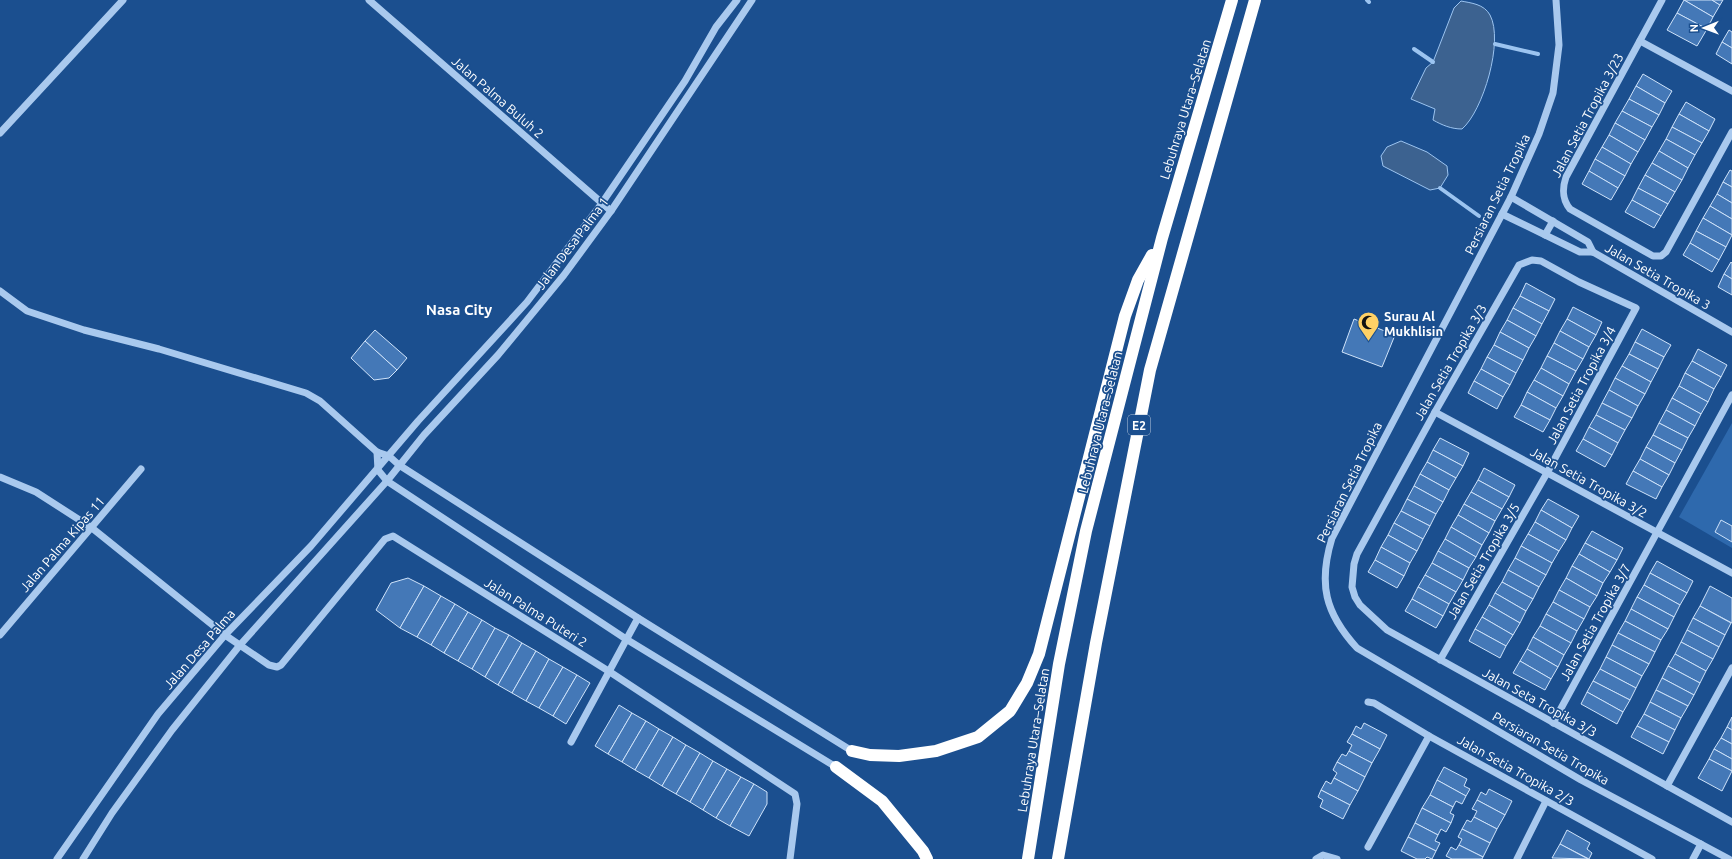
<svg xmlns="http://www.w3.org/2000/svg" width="1732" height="859" viewBox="0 0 1732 859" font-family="Ubuntu,sans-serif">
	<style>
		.green { fill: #2e69ad }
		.water { fill: #3c6290; stroke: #9cc4f0 }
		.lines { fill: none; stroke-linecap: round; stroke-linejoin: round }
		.stream { stroke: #9cc4f0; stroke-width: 4 }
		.building { fill: #4478b7; stroke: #cfe3fa }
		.minor { stroke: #a9c9ee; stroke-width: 7 }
		.highway { stroke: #fff; stroke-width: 12 }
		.labels { text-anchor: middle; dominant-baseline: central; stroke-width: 3.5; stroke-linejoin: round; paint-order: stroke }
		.shield { fill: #1b4f8f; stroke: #bbcadd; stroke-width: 1 }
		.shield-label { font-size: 12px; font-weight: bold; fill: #fff }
		.street-label { font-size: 13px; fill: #fff; stroke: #1b4f8f }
		.poi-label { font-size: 13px; font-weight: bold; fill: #fff; stroke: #1b4f8f; text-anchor: start }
		.quarter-label { font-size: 15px; font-weight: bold; fill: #fff; stroke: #1b4f8f }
	</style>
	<rect width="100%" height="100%" fill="#1b4f8f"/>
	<polygon class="green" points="1732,423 1732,548 1679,517"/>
	<g class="water">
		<path d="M1461,1C1471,3 1484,4 1490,15C1504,41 1483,111 1462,129C1451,129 1442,125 1433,120L1435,109L1411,99L1426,68L1433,62L1454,8Z"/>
		<polygon points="1401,141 1427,152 1447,166 1448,175 1440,188 1430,190 1383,166 1381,156 1387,147"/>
	</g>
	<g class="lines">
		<g class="stream">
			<polyline points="1367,0 1369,2"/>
			<polyline points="1495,44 1538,54"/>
			<polyline points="1414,49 1433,62"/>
			<polyline points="1440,188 1479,216"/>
		</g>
	</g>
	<g class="building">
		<polygon points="1684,0 1712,0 1720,5 1713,17"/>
		<polygon points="1684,0 1713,17 1707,29 1677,13"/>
		<polygon points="1712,0 1723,0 1720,5"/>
		<polygon points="1677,13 1707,29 1697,46 1667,30"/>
		<polygon points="1729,30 1732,32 1732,48 1722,42"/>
		<polygon points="1722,42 1732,48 1732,64 1716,54"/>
		<polygon points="1643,74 1672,91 1665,103 1636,86"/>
		<polygon points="1636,86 1665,103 1659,115 1629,99"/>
		<polygon points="1629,99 1659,115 1652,127 1622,111"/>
		<polygon points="1686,102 1715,119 1709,131 1679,114"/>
		<polygon points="1622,111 1652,127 1645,140 1615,123"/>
		<polygon points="1679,114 1709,131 1702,143 1672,127"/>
		<polygon points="1615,123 1645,140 1638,152 1609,135"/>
		<polygon points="1672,127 1702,143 1695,155 1666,139"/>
		<polygon points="1609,135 1638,152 1631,164 1602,147"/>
		<polygon points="1666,139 1695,155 1688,168 1659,151"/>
		<polygon points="1602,147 1631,164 1625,176 1595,159"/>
		<polygon points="1659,151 1688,168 1682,180 1652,163"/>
		<polygon points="1595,159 1625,176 1618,188 1589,171"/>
		<polygon points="1652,163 1682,180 1675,192 1645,175"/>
		<polygon points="1730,170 1732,171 1732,187 1723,182"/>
		<polygon points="1589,171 1618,188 1611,200 1582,184"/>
		<polygon points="1645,175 1675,192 1668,204 1638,188"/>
		<polygon points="1723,182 1732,187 1732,203 1717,194"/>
		<polygon points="1638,188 1668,204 1661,216 1632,200"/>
		<polygon points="1717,194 1732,203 1732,219 1710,206"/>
		<polygon points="1632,200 1661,216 1654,228 1625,212"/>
		<polygon points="1710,206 1732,219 1732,235 1703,218"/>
		<polygon points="1703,218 1732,235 1726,247 1696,231"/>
		<polygon points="1696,231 1726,247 1719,260 1690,243"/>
		<polygon points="1690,243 1719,260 1712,272 1683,255"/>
		<polygon points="1731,262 1732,263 1732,279 1724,274"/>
		<polygon points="1724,274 1732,279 1732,295 1718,287"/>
		<polygon points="1526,283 1555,299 1549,311 1520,296"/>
		<polygon points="1520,296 1549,311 1542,324 1513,308"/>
		<polygon points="1573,307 1602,322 1596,335 1567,319"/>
		<polygon points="1513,308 1542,324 1536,336 1507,320"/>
		<polygon points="1354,319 1395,335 1382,367 1342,352"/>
		<polygon points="1567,319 1596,335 1589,347 1560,331"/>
		<polygon points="1507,320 1536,336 1529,348 1500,332"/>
		<polygon points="1642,329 1671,345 1664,357 1635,342"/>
		<polygon points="375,330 407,358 397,370 365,341"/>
		<polygon points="1560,331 1589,347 1583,359 1554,343"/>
		<polygon points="1500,332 1529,348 1523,360 1494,345"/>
		<polygon points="365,341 397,370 389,378 374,380 351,358"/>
		<polygon points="1635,342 1664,357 1658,369 1629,354"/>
		<polygon points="1554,343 1583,359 1576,371 1547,356"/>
		<polygon points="1494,345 1523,360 1516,373 1487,357"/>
		<polygon points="1698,349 1727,365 1721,377 1692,361"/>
		<polygon points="1629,354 1658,369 1651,382 1622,366"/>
		<polygon points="1547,356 1576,371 1569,384 1541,368"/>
		<polygon points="1487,357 1516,373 1510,385 1481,369"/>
		<polygon points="1692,361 1721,377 1714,389 1685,373"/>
		<polygon points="1622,366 1651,382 1645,394 1615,378"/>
		<polygon points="1541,368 1569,384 1563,396 1534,380"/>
		<polygon points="1481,369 1510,385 1503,397 1474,381"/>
		<polygon points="1685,373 1714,389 1708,402 1679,386"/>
		<polygon points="1615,378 1645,394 1638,406 1609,390"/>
		<polygon points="1534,380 1563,396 1556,408 1527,392"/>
		<polygon points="1474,381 1503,397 1497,409 1468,393"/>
		<polygon points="1679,386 1708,402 1701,414 1672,398"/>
		<polygon points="1609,390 1638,406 1632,418 1602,403"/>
		<polygon points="1527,392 1556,408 1550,420 1521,405"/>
		<polygon points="1672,398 1701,414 1695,426 1666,410"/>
		<polygon points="1602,403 1632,418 1625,430 1596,415"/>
		<polygon points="1521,405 1550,420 1543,432 1514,417"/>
		<polygon points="1666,410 1695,426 1688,438 1659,423"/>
		<polygon points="1596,415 1625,430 1618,443 1589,427"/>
		<polygon points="1659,423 1688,438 1682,450 1653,435"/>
		<polygon points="1589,427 1618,443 1612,455 1583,439"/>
		<polygon points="1653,435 1682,450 1675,463 1646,447"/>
		<polygon points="1440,438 1469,453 1463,466 1433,450"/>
		<polygon points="1583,439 1612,455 1605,467 1576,451"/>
		<polygon points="1646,447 1675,463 1669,475 1640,459"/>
		<polygon points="1433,450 1463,466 1456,478 1427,462"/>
		<polygon points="1640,459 1669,475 1662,487 1633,471"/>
		<polygon points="1427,462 1456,478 1449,490 1420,474"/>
		<polygon points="1484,468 1515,485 1509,497 1478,480"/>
		<polygon points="1633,471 1662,487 1656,499 1626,484"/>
		<polygon points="1420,474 1449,490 1443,502 1414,486"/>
		<polygon points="1478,480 1509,497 1502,509 1471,492"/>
		<polygon points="1414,486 1443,502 1436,514 1407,499"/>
		<polygon points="1471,492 1502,509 1495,521 1464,504"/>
		<polygon points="1407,499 1436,514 1430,526 1401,511"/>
		<polygon points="1548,499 1579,516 1572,528 1541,510"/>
		<polygon points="1464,504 1495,521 1489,533 1458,515"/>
		<polygon points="1541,510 1572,528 1566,540 1535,522"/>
		<polygon points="1401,511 1430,526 1423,539 1394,523"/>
		<polygon points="1458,515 1489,533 1482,545 1451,527"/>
		<polygon points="1721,520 1732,526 1732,542 1715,532"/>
		<polygon points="1535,522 1566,540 1559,551 1528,534"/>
		<polygon points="1394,523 1423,539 1417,551 1388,535"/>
		<polygon points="1451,527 1482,545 1476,557 1445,539"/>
		<polygon points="1592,531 1623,548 1617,560 1585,543"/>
		<polygon points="1528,534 1559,551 1552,563 1521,546"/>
		<polygon points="1388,535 1417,551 1410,563 1381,547"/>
		<polygon points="1445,539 1476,557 1469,568 1438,551"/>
		<polygon points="1585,543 1617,560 1610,572 1579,554"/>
		<polygon points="1521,546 1552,563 1546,575 1515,558"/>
		<polygon points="1381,547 1410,563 1404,576 1375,560"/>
		<polygon points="1438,551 1469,568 1463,580 1432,563"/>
		<polygon points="1579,554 1610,572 1603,583 1572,566"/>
		<polygon points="1515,558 1546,575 1539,587 1508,570"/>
		<polygon points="1375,560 1404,576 1397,588 1368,572"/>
		<polygon points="1657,561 1693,581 1687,593 1650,573"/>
		<polygon points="1432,563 1463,580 1456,592 1425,575"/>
		<polygon points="1572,566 1603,583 1597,596 1566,578"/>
		<polygon points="1508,570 1539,587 1533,599 1502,582"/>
		<polygon points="1650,573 1687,593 1680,605 1644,585"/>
		<polygon points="1425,575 1456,592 1449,604 1418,587"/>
		<polygon points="408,578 424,586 400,628 376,610 391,583"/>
		<polygon points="1566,578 1597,596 1590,607 1559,590"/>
		<polygon points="1502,582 1533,599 1526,611 1495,593"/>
		<polygon points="1644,585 1680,605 1674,617 1637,597"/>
		<polygon points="424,586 441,596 417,637 400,628"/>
		<polygon points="1710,586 1732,598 1732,623 1700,606"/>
		<polygon points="1418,587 1449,604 1443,616 1412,599"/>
		<polygon points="1559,590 1590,607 1584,619 1553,602"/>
		<polygon points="1495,593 1526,611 1520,623 1489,605"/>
		<polygon points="441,596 455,604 431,645 417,637"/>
		<polygon points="1637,597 1674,617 1668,629 1631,609"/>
		<polygon points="1412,599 1443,616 1436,628 1405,611"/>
		<polygon points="1553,602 1584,619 1577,631 1546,614"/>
		<polygon points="455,604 468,612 444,653 431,645"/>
		<polygon points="1489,605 1520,623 1513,635 1482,617"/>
		<polygon points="1700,606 1731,623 1725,635 1693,618"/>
		<polygon points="1631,609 1668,629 1661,640 1625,621"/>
		<polygon points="468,612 482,620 458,661 444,653"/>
		<polygon points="1546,614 1577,631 1571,643 1540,626"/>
		<polygon points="1482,617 1513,635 1506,646 1475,629"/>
		<polygon points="1693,618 1725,635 1719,647 1687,630"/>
		<polygon points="482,620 495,628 472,669 458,661"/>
		<polygon points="1625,621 1661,640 1655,652 1618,633"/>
		<polygon points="1540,626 1571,643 1564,655 1533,637"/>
		<polygon points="495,628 509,635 485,677 472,669"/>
		<polygon points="1475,629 1506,646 1500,658 1469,641"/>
		<polygon points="1687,630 1719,647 1713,659 1681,642"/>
		<polygon points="1618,633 1655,652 1649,664 1612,645"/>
		<polygon points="509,635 522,643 498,685 485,677"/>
		<polygon points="1533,637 1564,655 1558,667 1527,649"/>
		<polygon points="1681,642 1713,659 1706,671 1675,654"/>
		<polygon points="522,643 536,651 512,693 498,685"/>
		<polygon points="1612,645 1649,664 1642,676 1606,657"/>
		<polygon points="1527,649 1558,667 1551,679 1520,661"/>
		<polygon points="536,651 549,659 526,701 512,693"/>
		<polygon points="1675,654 1706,671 1700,683 1668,666"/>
		<polygon points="1606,657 1642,676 1636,688 1600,669"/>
		<polygon points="549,659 563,667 539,708 526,701"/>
		<polygon points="1520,661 1551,679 1545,690 1513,673"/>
		<polygon points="1668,666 1700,683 1694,695 1662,678"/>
		<polygon points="563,667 577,675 553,716 539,708"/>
		<polygon points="1600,669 1636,688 1630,700 1593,681"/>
		<polygon points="577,675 590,683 566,724 553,716"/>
		<polygon points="1662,678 1694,695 1688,706 1656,690"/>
		<polygon points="1593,681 1630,700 1623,712 1587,692"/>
		<polygon points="1656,690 1688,706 1681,718 1650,702"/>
		<polygon points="1587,692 1623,712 1617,724 1581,704"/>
		<polygon points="1650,702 1681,718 1675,730 1644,714"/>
		<polygon points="619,705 632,713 608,754 595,746"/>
		<polygon points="632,713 646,721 622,762 608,754"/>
		<polygon points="1644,714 1675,730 1669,742 1637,726"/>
		<polygon points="1732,717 1732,730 1727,727"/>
		<polygon points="646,721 659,729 635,770 622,762"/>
		<polygon points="1364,723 1387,735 1380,749 1352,734 1356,726 1361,729"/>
		<polygon points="1637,726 1669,742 1663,754 1631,737"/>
		<polygon points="1727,727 1732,730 1732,744 1721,738"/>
		<polygon points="659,729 673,737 649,778 635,770"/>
		<polygon points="1352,734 1380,749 1372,763 1349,751 1352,745 1347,742"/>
		<polygon points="673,737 686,745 662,786 649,778"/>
		<polygon points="1721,738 1732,744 1732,759 1714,749"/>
		<polygon points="686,745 700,753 676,794 662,786"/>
		<polygon points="1714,749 1732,759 1732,771 1709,759"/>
		<polygon points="1349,751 1372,763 1365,777 1337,762 1342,754 1346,756"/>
		<polygon points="700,753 713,761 690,802 676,794"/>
		<polygon points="1709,759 1732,771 1722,791 1698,778"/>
		<polygon points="713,761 727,769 703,810 690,802"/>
		<polygon points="1337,762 1365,777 1358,791 1334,778 1337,773 1333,770"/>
		<polygon points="1444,767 1467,779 1464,786 1470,789 1466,796 1437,780"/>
		<polygon points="727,769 741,777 716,818 703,810"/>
		<polygon points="741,777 754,784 730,826 716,818"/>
		<polygon points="1334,778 1358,791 1350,805 1321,790 1326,781 1331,784"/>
		<polygon points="1437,780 1466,796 1462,804 1456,801 1453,807 1430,795"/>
		<polygon points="754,784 767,792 767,804 749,836 730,826"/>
		<polygon points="1489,789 1512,801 1505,815 1477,800 1481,792 1486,795"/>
		<polygon points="1321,790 1350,805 1343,819 1320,807 1323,800 1318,797"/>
		<polygon points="1430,795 1453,807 1450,813 1454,815 1451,823 1422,808"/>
		<polygon points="1477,800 1505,815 1497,829 1474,817 1477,811 1472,809"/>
		<polygon points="1422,808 1451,823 1446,832 1441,829 1438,835 1415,823"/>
		<polygon points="1474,817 1497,829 1490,843 1462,829 1467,820 1471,822"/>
		<polygon points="1415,823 1438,835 1435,841 1440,843 1436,851 1408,837"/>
		<polygon points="1462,829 1490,843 1483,857 1459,845 1462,839 1458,837"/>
		<polygon points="1567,830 1590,843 1587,849 1592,853 1589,859 1560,844"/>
		<polygon points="1408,837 1436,851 1432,859 1427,857 1425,859 1417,859 1401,851"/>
		<polygon points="1560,844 1588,859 1552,858"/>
		<polygon points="1459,845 1483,857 1482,859 1452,859 1446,856 1451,847 1456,850"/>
	</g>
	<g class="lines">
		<g class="minor">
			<polyline points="369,0 611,211"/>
			<path d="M1556,0L1559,45L1553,93L1539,134L1511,197L1332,538C1318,584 1325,613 1357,648L1581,780L1729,859"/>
			<path d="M1662,0L1566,177C1562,189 1562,199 1570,209L1653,256H1661L1666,252L1732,132"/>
			<polyline points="1640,41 1732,91"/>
			<polyline points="0,133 123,0"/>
			<polyline points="1511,197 1588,242 1593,252"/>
			<polyline points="1502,214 1580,252 1593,252 1732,332"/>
			<polyline points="1545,235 1553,221"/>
			<polyline points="0,291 27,311 84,330 159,349 306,393 320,401 377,452 389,456 399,465 638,618 852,751"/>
			<polyline points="1435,412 1732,573"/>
			<polyline points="377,452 378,470 387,481 626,639 836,767"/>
			<polyline points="0,477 36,492 92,528 225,635 269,665 277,667 281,665 385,539 393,536 610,672 795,794 797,804 790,859"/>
			<polyline points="0,635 141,469"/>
			<polyline points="1440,660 1547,473 1636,308 1579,282 1541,261 1532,260 1519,265 1435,412 1357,554 1354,564 1352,587 1355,597 1360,605 1387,630 1732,822"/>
			<polyline points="1368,702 1374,703 1429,736 1652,859"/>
			<polyline points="1553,723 1732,395"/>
			<polyline points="571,742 638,618"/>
			<polyline points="1667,786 1732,668"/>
			<polyline points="1368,847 1429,736"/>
			<polyline points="57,859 158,714 225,635 311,546 418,421 527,302 602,203 685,81 716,27 737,0"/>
			<polyline points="83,859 112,813 172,730 240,645 387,481 424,435 498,355 564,275 611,211 752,0"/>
			<polyline points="1316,859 1323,855 1337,859"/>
			<polyline points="1517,859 1546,801"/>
			<polyline points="1693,859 1701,844"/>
		</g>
		<g class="highway">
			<polyline points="852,751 870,755 899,756 936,751 978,737 1010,711 1027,683 1039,654 1125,316 1138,280 1152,255"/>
			<polyline points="836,767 882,801 923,851 927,859"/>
			<polyline points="1028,859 1059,664 1086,531 1162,238 1232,0"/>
			<polyline points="1058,859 1096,643 1150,370 1255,0"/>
		</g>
	</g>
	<defs>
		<symbol id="mosque-pin" viewBox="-11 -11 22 30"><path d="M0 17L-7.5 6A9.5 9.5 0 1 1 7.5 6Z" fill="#ffd166" stroke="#1b4f8f"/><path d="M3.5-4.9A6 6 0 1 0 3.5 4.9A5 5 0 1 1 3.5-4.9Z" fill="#111"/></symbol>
	</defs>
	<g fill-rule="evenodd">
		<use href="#mosque-pin" x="1356" y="310" width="25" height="34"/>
	</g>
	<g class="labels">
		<rect class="shield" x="1128" y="415" width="22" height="20" rx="3"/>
		<g class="shield-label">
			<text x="1139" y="425">E2</text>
		</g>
		<g class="street-label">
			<text transform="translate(498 97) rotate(41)">Jalan Palma Buluh 2</text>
			<text transform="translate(1185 109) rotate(-73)">Lebuhraya Utara–Selatan</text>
			<text transform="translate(1587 115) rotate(-62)">Jalan Setia Tropika 3/23</text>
			<text transform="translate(1497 194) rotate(-64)">Persiaran Setia Tropika</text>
			<text transform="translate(572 243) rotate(-53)">Jalan Desa Palma 1</text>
			<text transform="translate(1658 276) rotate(30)">Jalan Setia Tropika 3</text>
			<text transform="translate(1450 362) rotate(-60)">Jalan Setia Tropika 3/3</text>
			<text transform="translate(1581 385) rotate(-62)">Jalan Setia Tropika 3/4</text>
			<text transform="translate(1100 422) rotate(-76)">Lebuhraya Utara–Selatan</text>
			<text transform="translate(1349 482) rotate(-64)">Persiaran Setia Tropika</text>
			<text transform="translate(1589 482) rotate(29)">Jalan Setia Tropika 3/2</text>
			<text transform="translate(62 544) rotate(-49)">Jalan Palma Kipas 11</text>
			<text transform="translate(1483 561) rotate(-60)">Jalan Setia Tropika 3/5</text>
			<text transform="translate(536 612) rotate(32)">Jalan Palma Puteri 2</text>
			<text transform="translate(1595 622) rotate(-61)">Jalan Setia Tropika 3/7</text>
			<text transform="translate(199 649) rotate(-49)">Jalan Desa Palma</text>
			<text transform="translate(1540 702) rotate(29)">Jalan Seta Tropika 3/3</text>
			<text transform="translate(1033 740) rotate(-81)">Lebuhraya Utara–Selatan</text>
			<text transform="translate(1551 748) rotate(30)">Persiaran Setia Tropika</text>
			<text transform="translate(1516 770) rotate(29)">Jalan Setia Tropika 2/3</text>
		</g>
		<g class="poi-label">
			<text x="1384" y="316">Surau Al<tspan x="1384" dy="15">Mukhlisin</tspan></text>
		</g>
		<g class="quarter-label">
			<text x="459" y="309">Nasa City</text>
		</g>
	</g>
	<g transform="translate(1704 28) rotate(269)" stroke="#1b4f8f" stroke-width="3" paint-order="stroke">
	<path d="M0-3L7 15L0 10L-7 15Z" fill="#ffffff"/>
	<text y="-6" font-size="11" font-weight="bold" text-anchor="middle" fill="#ffffff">N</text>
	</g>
</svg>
